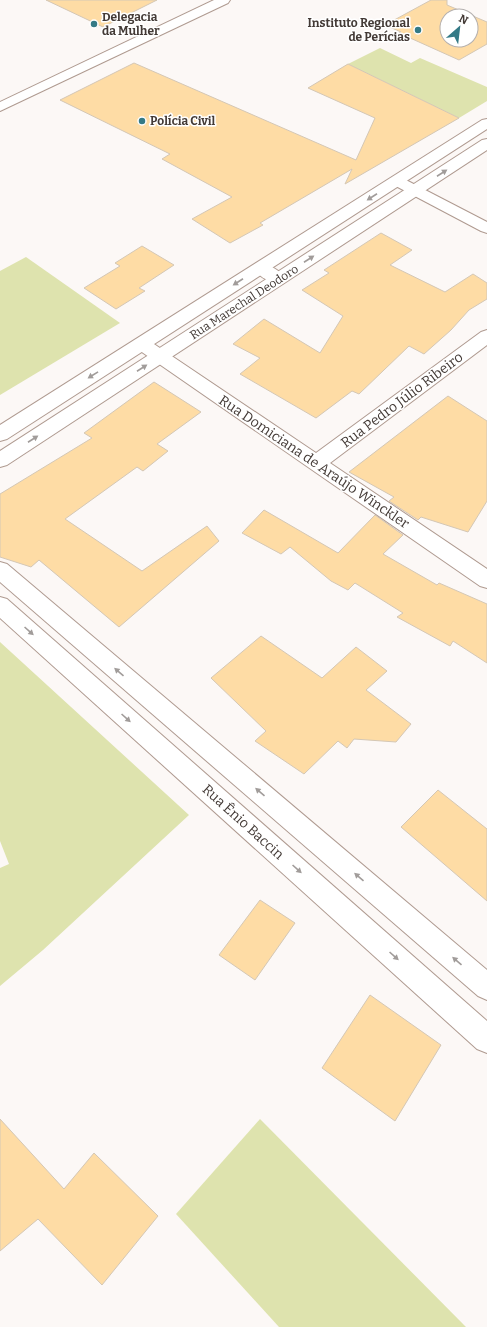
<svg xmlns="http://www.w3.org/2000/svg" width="487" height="1327" viewBox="0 0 487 1327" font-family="Bitter,serif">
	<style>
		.green { fill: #dee3ae }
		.building { fill: #fedca5; stroke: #d4c7b5; fill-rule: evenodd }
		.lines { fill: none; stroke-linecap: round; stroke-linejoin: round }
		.street-casing { stroke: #af9a90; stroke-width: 2 }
		.secondary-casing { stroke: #af9a90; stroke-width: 2 }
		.street { fill: #fff; fill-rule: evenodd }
		.secondary { fill: #fff; fill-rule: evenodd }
		.oneway { fill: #a19c9a }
		.poi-dot { fill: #347a86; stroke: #fff; stroke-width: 1.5 }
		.labels { text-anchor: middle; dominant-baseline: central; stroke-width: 3; stroke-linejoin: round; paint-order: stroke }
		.far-poi-label { font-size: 12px; font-weight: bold; fill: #433a36; stroke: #fff; text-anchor: start }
		.far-street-label { font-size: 12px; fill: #433a36; stroke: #fff }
		.street-label { font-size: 14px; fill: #433a36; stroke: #fff }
	</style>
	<rect width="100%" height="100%" fill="#fcf8f6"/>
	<g class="green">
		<polygon points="380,48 411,63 420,58 487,87 487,101 459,118 348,64"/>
		<polygon points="26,257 120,323 0,395 0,271"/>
		<polygon points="0,642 189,815 43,950 0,986 0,868 9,864 0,841"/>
		<polygon points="260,1119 466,1327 279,1327 176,1214"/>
	</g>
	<g class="building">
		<polygon points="46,0 157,0 103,27"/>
		<path d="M431,0H447V5L487,22V44L459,60L399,33L401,32L385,25ZM447,16H471V40H447Z"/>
		<polygon points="134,63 356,160 375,118 308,88 348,64 459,118 345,184 352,169 260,223 263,225 230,243 192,219 232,197 162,159 170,154 60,100"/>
		<polygon points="381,233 412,250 390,265 445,292 473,274 487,283 487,299 469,310 451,330 424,354 409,346 359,394 352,391 316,418 240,374 260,358 233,344 264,319 320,353 343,316 302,290 329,273 324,270"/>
		<polygon points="142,246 174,265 139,288 145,291 116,309 84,288 120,266 115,263"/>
		<polygon points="154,382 201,412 157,444 168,451 143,471 137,467 65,519 142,571 207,526 219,541 119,627 39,560 31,567 0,557 0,494 92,438 84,433"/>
		<polygon points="448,396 487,421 487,501 468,532 421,517 418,520 389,501 394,497 349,472"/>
		<polygon points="264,510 338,553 375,515 403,535 383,554 437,585 439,583 487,604 487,663 453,641 450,646 397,617 403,613 355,583 348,590 331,581 290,547 281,554 242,533"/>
		<polygon points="261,636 322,678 356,647 387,671 366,690 411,724 396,742 354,739 347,748 338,741 304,774 255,741 266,731 211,678"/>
		<polygon points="438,790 487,829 487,901 401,827"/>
		<polygon points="260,900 295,923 255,980 219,955"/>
		<polygon points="370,995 441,1045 395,1121 322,1068"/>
		<polygon points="0,1119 64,1189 94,1153 158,1216 102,1285 38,1219 0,1251"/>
	</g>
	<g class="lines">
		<defs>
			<g id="street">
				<polygon points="214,0 230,0 228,3 0,111 0,102"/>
				<polygon points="397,176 402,178 487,222 487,233 481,231 392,184 389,181 392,178"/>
				<path d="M261,263C270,265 281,271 286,279L284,283C273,285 259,277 253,268L255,264Z"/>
				<polygon points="487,330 487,345 330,463 487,569 487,588 480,586 136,348 133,344 136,340 142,338 148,340 316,453 481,332"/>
				<polygon points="0,562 7,564 487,970 487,1000 478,996 0,582"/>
				<polygon points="0,597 7,599 487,1021 487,1053 477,1049 0,618"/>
			</g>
			<g id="secondary">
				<polygon points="487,119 487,129 7,439 0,441 0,425 482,120"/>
				<polygon points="487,139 487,150 7,465 0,467 0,451 482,140"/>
			</g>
		</defs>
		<use href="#street" class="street-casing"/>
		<use href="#secondary" class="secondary-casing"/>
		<use href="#street" class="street"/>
		<use href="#secondary" class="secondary"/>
	</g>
	<defs><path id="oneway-solid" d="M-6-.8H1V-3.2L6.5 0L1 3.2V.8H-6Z"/></defs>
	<g class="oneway">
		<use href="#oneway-solid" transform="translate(442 173) rotate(-33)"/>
		<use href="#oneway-solid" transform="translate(372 197) rotate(147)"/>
		<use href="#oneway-solid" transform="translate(309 259) rotate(-33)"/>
		<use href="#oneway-solid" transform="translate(238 282) rotate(147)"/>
		<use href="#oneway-solid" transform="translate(142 368) rotate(-33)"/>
		<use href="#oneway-solid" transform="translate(93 375) rotate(148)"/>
		<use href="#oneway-solid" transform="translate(33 439) rotate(-33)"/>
		<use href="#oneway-solid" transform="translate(29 631) rotate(42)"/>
		<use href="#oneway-solid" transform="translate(119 672) rotate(-139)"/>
		<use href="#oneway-solid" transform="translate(126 718) rotate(42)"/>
		<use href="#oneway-solid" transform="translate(260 792) rotate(-139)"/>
		<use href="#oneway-solid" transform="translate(297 869) rotate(42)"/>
		<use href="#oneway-solid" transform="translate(359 877) rotate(-139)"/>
		<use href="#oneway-solid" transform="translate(394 956) rotate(42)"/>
		<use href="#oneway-solid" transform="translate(457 961) rotate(-139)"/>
	</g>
	<g class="poi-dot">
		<circle cx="94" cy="24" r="4"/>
		<circle cx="418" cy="30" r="4"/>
		<circle cx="142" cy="121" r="4"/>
	</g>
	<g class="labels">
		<g class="far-poi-label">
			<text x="102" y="17">Delegacia<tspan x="102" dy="14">da Mulher</tspan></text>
			<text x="410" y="23" text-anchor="end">Instituto Regional<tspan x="410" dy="14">de Perícias</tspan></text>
			<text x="150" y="121">Polícia Civil</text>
		</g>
		<g class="far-street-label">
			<text transform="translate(244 302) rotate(-33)">Rua Marechal Deodoro</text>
		</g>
		<g class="street-label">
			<text transform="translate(402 400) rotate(-37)">Rua Pedro Júlio Ribeiro</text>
			<text transform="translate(314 462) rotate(34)">Rua Domiciana de Araújo Winckler</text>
			<text transform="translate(243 822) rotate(42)">Rua Ênio Baccin</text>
		</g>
	</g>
	<g transform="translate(459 28) rotate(28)"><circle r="19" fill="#ffffff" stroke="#b4b0af"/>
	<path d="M0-3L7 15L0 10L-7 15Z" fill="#347a86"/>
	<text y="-6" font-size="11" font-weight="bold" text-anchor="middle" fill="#433a36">N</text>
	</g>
</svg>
